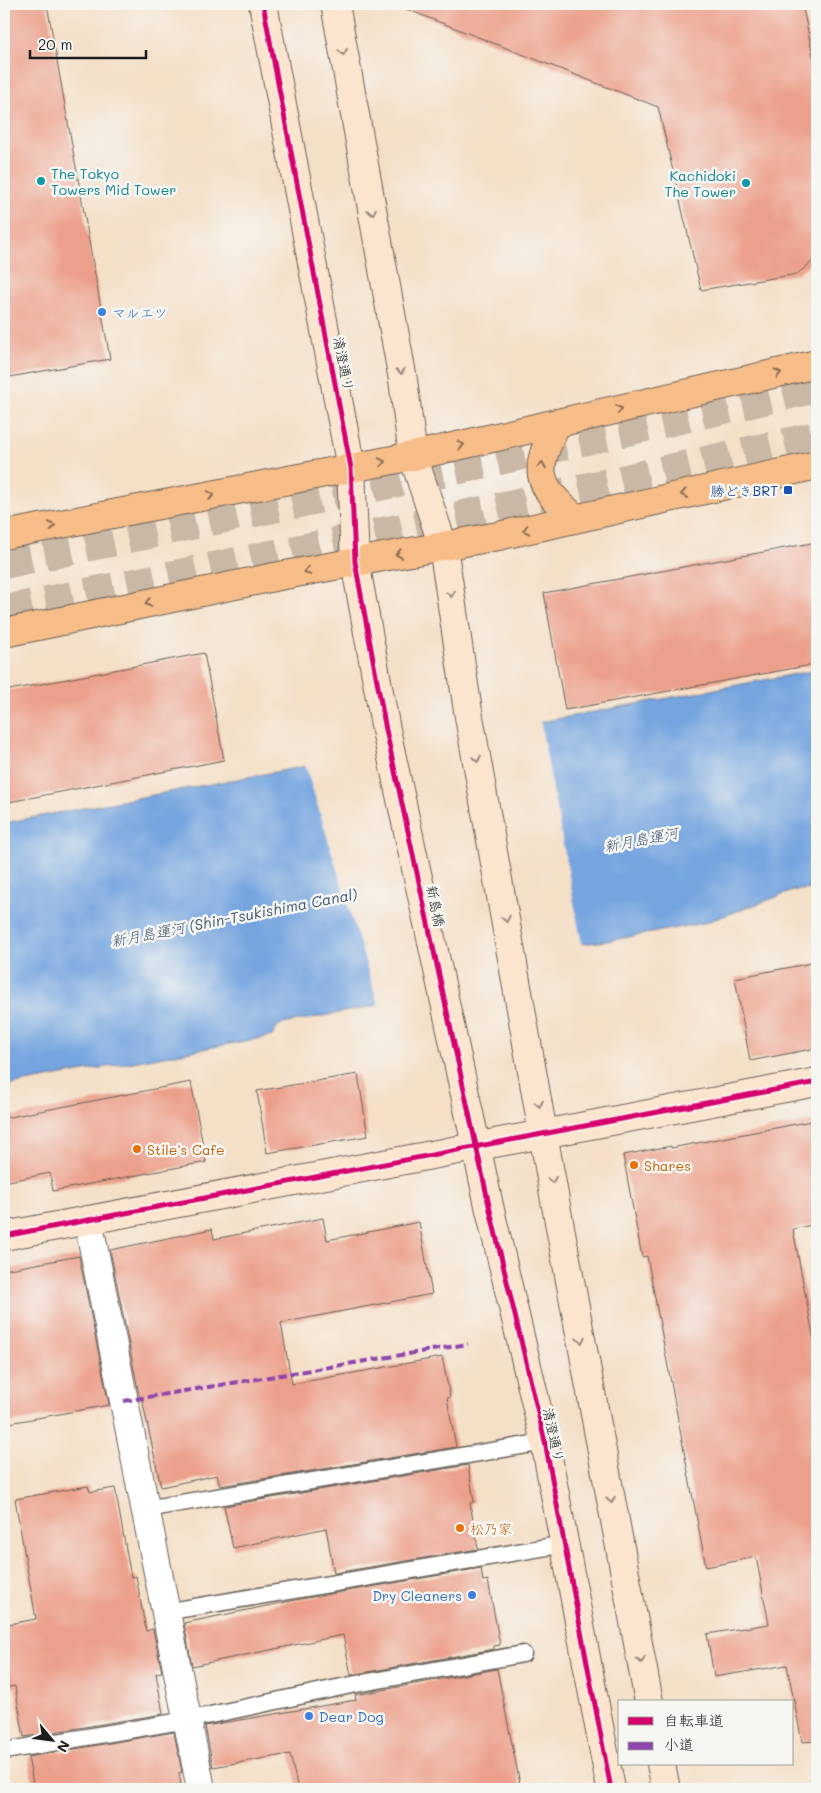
<svg xmlns="http://www.w3.org/2000/svg" width="821" height="1793" viewBox="0 0 821 1793" font-family="Mali,'Klee One',sans-serif">
	<style>
		.water { fill: #75a4df; stroke: #48607e }
		.pier { fill: #f4dfc7 }
		.building { fill: #eca08b }
		.lines { fill: none; stroke-linecap: round; stroke-linejoin: round }
		.primary-tunnel { stroke: #c9b8a5; stroke-width: 28; stroke-dasharray: 28 14; stroke-linecap: butt }
		.lane-casing { stroke: #686058; stroke-width: 19 }
		.street-casing { stroke: #686058; stroke-width: 30 }
		.secondary-casing { stroke: #686058; stroke-width: 30 }
		.primary-casing { stroke: #686058; stroke-width: 30 }
		.lane { stroke: #fff; stroke-width: 16 }
		.street { stroke: #fff; stroke-width: 28 }
		.secondary { stroke: #fce5cf; stroke-width: 28 }
		.primary { stroke: #f7bd88; stroke-width: 28 }
		.quiet { stroke: #8e44ad; stroke-width: 4; stroke-dasharray: 8 4; stroke-linecap: butt }
		.cycleway-casing { stroke: #f6f6f2; stroke-width: 8 }
		.cycleway { stroke: #d6006c; stroke-width: 5 }
		.oneway { stroke: #978b7e }
		.oneway2 { stroke: #8a6c52 }
		.culture-dot { fill: #0f9aa8; stroke: #f6f6f2; stroke-width: 2 }
		.shop-dot { fill: #3f7fe0; stroke: #f6f6f2; stroke-width: 2 }
		.transit-dot { fill: #1a4fb4; stroke: #f6f6f2; stroke-width: 2 }
		.food-dot { fill: #e8710a; stroke: #f6f6f2; stroke-width: 2 }
		.labels { text-anchor: middle; dominant-baseline: central; stroke-width: 5; stroke-linejoin: round; paint-order: stroke }
		.culture-label { font-size: 14px; fill: #0d838f; stroke: #f6f6f2; text-anchor: start }
		.shop-label { font-size: 14px; fill: #366cbe; stroke: #f6f6f2; text-anchor: start }
		.street-label { font-size: 14px; fill: #1c1c1c; stroke: #f6f6f2 }
		.transit-label { font-size: 14px; fill: #164399; stroke: #f6f6f2; text-anchor: end }
		.food-label { font-size: 14px; fill: #c56008; stroke: #f6f6f2; text-anchor: start }
		.water-label { font-size: 15px; font-style: italic; fill: #445974; stroke: #f6f6f2 }
	</style>
	<rect width="100%" height="100%" fill="#f6f6f2"/>
	<filter id="ink" filterUnits="userSpaceOnUse"><feTurbulence type="fractalNoise" baseFrequency=".02" numOctaves="2"/><feDisplacementMap in="SourceGraphic" scale="10" xChannelSelector="R" yChannelSelector="G"/><feConvolveMatrix kernelMatrix="1 2 1 2 8 2 1 2 1" color-interpolation-filters="sRGB"/></filter>
	<filter id="wash" filterUnits="userSpaceOnUse"><feTurbulence type="fractalNoise" baseFrequency=".0096" numOctaves="4" result="noise"/><feDisplacementMap in="SourceGraphic" scale="20" xChannelSelector="R" yChannelSelector="G"/><feGaussianBlur stdDeviation="1.12" result="paint"/><feColorMatrix in="noise" values="0 0 0 0 0 0 0 0 0 0 0 0 0 0 0 0 0 1.4 0 .05"/><feComposite in="paint" operator="in"/></filter>
	<g filter="url(#wash)">
		<rect width="100%" height="100%" fill="#f4dfc7"/>
		<polygon class="water" points="817,670 817,889 796,890 704,923 607,941 527,950 450,991 278,1025 272,1036 4,1086 4,823"/>
		<polygon class="pier" points="540,720 582,946 528,953 451,993 379,1007 305,764"/>
		<g id="blocks">
			<g class="building">
				<polygon points="4,4 47,4 110,359 4,378"/>
				<polygon points="399,4 802,4 817,74 817,258 797,274 701,290 658,107 398,6"/>
				<polygon points="817,542 817,664 565,710 544,593"/>
				<polygon points="204,653 224,760 4,803 4,691"/>
				<polygon points="817,962 817,1048 750,1061 735,978"/>
				<polygon points="358,1074 368,1136 267,1153 257,1091"/>
				<polygon points="191,1082 206,1162 53,1191 50,1173 4,1182 4,1118"/>
				<polygon points="817,1120 817,1224 793,1229 817,1357 817,1741 802,1742 787,1665 714,1677 707,1634 769,1624 756,1557 706,1567 647,1256 642,1257 623,1155 671,1146 671,1148"/>
				<polygon points="323,1218 327,1240 419,1222 432,1294 281,1323 292,1384 442,1357 450,1397 447,1398 456,1447 220,1486 217,1475 161,1487 142,1399 140,1399 110,1250 212,1229 214,1239"/>
				<polygon points="79,1256 109,1405 4,1424 4,1270"/>
				<polygon points="468,1465 474,1502 470,1503 478,1549 334,1573 326,1528 233,1548 224,1506"/>
				<polygon points="88,1486 90,1492 115,1488 131,1577 136,1576 146,1631 153,1629 162,1672 156,1673 163,1714 24,1737 15,1686 4,1688 4,1625 36,1619 15,1499"/>
				<polygon points="481,1568 483,1581 488,1580 500,1645 494,1646 494,1649 351,1675 343,1635 192,1666 184,1623 301,1599"/>
				<polygon points="497,1669 521,1789 298,1789 290,1754 213,1767 205,1726 356,1700 355,1695"/>
				<polygon points="174,1732 182,1772 179,1773 182,1789 34,1789 28,1757"/>
			</g>
		</g>
	</g>
	<g filter="url(#ink)">
		<use href="#blocks" fill-opacity="0" stroke="#686058" stroke-width="1"/>
		<g class="lines">
			<g class="primary-tunnel">
				<polyline points="4,565 442,474 817,389"/>
				<polyline points="4,609 451,517 817,435"/>
			</g>
			<defs>
				<g id="lane">
					<polyline points="145,1509 545,1442"/>
					<polyline points="165,1612 565,1544"/>
					<polyline points="4,1751 187,1720 351,1685 523,1654"/>
				</g>
				<polyline id="street" points="88,1220 201,1789"/>
				<g id="secondary">
					<polyline points="263,4 351,468 355,562 386,730 490,1210 545,1442 611,1789"/>
					<polyline points="335,4 403,380 413,456 443,546 468,711 554,1195 649,1702"/>
					<polyline points="4,1236 817,1082"/>
					<polyline points="661,1764 666,1789"/>
				</g>
				<g id="primary">
					<path d="M557,423C534,470 534,483 575,518"/>
					<polyline points="4,535 413,456 817,364"/>
					<polyline points="4,633 274,577 498,536 817,465"/>
				</g>
			</defs>
			<use href="#lane" class="lane-casing"/>
			<use href="#street" class="street-casing"/>
			<use href="#secondary" class="secondary-casing"/>
			<use href="#primary" class="primary-casing"/>
			<use href="#lane" class="lane"/>
			<use href="#street" class="street"/>
			<use href="#secondary" class="secondary"/>
			<use href="#primary" class="primary"/>
			<polyline class="quiet" points="124,1401 468,1344"/>
			<defs>
				<g id="cycleway">
					<polyline points="263,4 351,468 355,562 386,730 490,1210 545,1442 611,1789"/>
					<polyline points="4,1236 817,1082"/>
				</g>
			</defs>
			<use href="#cycleway" class="cycleway-casing"/>
			<use href="#cycleway" class="cycleway"/>
		</g>
		<defs><path id="oneway-chevron" d="M-2-3.5L2.5 0L-2 3.5" fill="none" stroke-width="1.6" stroke-linecap="round" stroke-linejoin="round" transform="scale(1.25)"/></defs>
		<g class="oneway">
			<use href="#oneway-chevron" transform="translate(343 52) rotate(80)"/>
			<use href="#oneway-chevron" transform="translate(372 212) rotate(80)"/>
			<use href="#oneway-chevron" transform="translate(401 371) rotate(80)"/>
			<use href="#oneway-chevron" transform="translate(451 594) rotate(81)"/>
			<use href="#oneway-chevron" transform="translate(477 759) rotate(80)"/>
			<use href="#oneway-chevron" transform="translate(506 919) rotate(80)"/>
			<use href="#oneway-chevron" transform="translate(539 1104) rotate(80)"/>
			<use href="#oneway-chevron" transform="translate(552 1180) rotate(81)"/>
			<use href="#oneway-chevron" transform="translate(581 1340) rotate(79)"/>
			<use href="#oneway-chevron" transform="translate(611 1500) rotate(79)"/>
			<use href="#oneway-chevron" transform="translate(641 1660) rotate(79)"/>
		</g>
		<g class="oneway2">
			<use href="#oneway-chevron" transform="translate(778 373) rotate(-13)"/>
			<use href="#oneway-chevron" transform="translate(619 409) rotate(-13)"/>
			<use href="#oneway-chevron" transform="translate(461 445) rotate(-13)"/>
			<use href="#oneway-chevron" transform="translate(382 462) rotate(-11)"/>
			<use href="#oneway-chevron" transform="translate(542 465) rotate(-81)"/>
			<use href="#oneway-chevron" transform="translate(684 494) rotate(168)"/>
			<use href="#oneway-chevron" transform="translate(211 495) rotate(-11)"/>
			<use href="#oneway-chevron" transform="translate(52 526) rotate(-11)"/>
			<use href="#oneway-chevron" transform="translate(526 530) rotate(166)"/>
			<use href="#oneway-chevron" transform="translate(399 554) rotate(170)"/>
			<use href="#oneway-chevron" transform="translate(307 571) rotate(170)"/>
			<use href="#oneway-chevron" transform="translate(148 603) rotate(168)"/>
		</g>
	</g>
	<g class="culture-dot">
		<circle cx="41" cy="181" r="5"/>
		<circle cx="746" cy="183" r="5"/>
	</g>
	<g class="shop-dot">
		<circle cx="102" cy="312" r="5"/>
		<circle cx="472" cy="1595" r="5"/>
		<circle cx="309" cy="1716" r="5"/>
	</g>
	<rect class="transit-dot" x="783" y="485" width="10" height="10" rx="2.5"/>
	<g class="food-dot">
		<circle cx="137" cy="1149" r="5"/>
		<circle cx="634" cy="1165" r="5"/>
		<circle cx="460" cy="1528" r="5"/>
	</g>
	<g class="labels">
		<g class="culture-label">
			<text x="51" y="173">The Tokyo<tspan x="51" dy="16">Towers Mid Tower</tspan></text>
			<text x="736" y="175" text-anchor="end">Kachidoki<tspan x="736" dy="16">The Tower</tspan></text>
		</g>
		<g class="shop-label">
			<text x="112" y="312">マルエツ</text>
			<text x="462" y="1595" text-anchor="end">Dry Cleaners</text>
			<text x="319" y="1716">Dear Dog</text>
		</g>
		<g class="street-label">
			<text transform="translate(344 364) rotate(79)">清澄通り</text>
			<text transform="translate(436 906) rotate(78)">新島橋</text>
			<text transform="translate(554 1435) rotate(78)">清澄通り</text>
		</g>
		<g class="transit-label">
			<text x="778" y="490">勝どきBRT</text>
		</g>
		<g class="food-label">
			<text x="147" y="1149">Stile's Cafe</text>
			<text x="644" y="1165">Shares</text>
			<text x="470" y="1528">松乃家</text>
		</g>
		<g class="water-label">
			<text transform="translate(641 839) rotate(-11)">新月島運河</text>
			<text transform="translate(234 917) rotate(-11)">新月島運河 (Shin-Tsukishima Canal)</text>
		</g>
	</g>
	<rect width="821" height="1793" fill="none" stroke="#f6f6f2" stroke-width="20"/>
	<rect x="618" y="1700" width="175" height="65" fill="#f6f6f2" stroke="#9f9f9c"/>
	<rect x="628" y="1717" width="25" height="8" fill="#d6006c" stroke="#9f9f9c"/>
	<text x="664" y="1726" font-size="15" fill="#1c1c1c">自転車道</text>
	<rect x="628" y="1742" width="25" height="8" fill="#8e44ad" stroke="#9f9f9c"/>
	<text x="664" y="1750" font-size="15" fill="#1c1c1c">小道</text>
	<g transform="translate(52 1740) rotate(119)" stroke="#f6f6f2" stroke-width="4" paint-order="stroke">
	<path d="M0-4L9 19L0 12L-9 19Z" fill="#1c1c1c"/>
	<text y="-8" font-size="14" font-weight="bold" text-anchor="middle" fill="#1c1c1c">N</text>
	</g>
	<path d="M30 50v8h116v-8" fill="none" stroke="#1c1c1c" stroke-width="2.5"/>
	<text x="38" y="50" font-size="15" fill="#1c1c1c" stroke="#f6f6f2" stroke-width="4" paint-order="stroke">20 m</text>
</svg>
